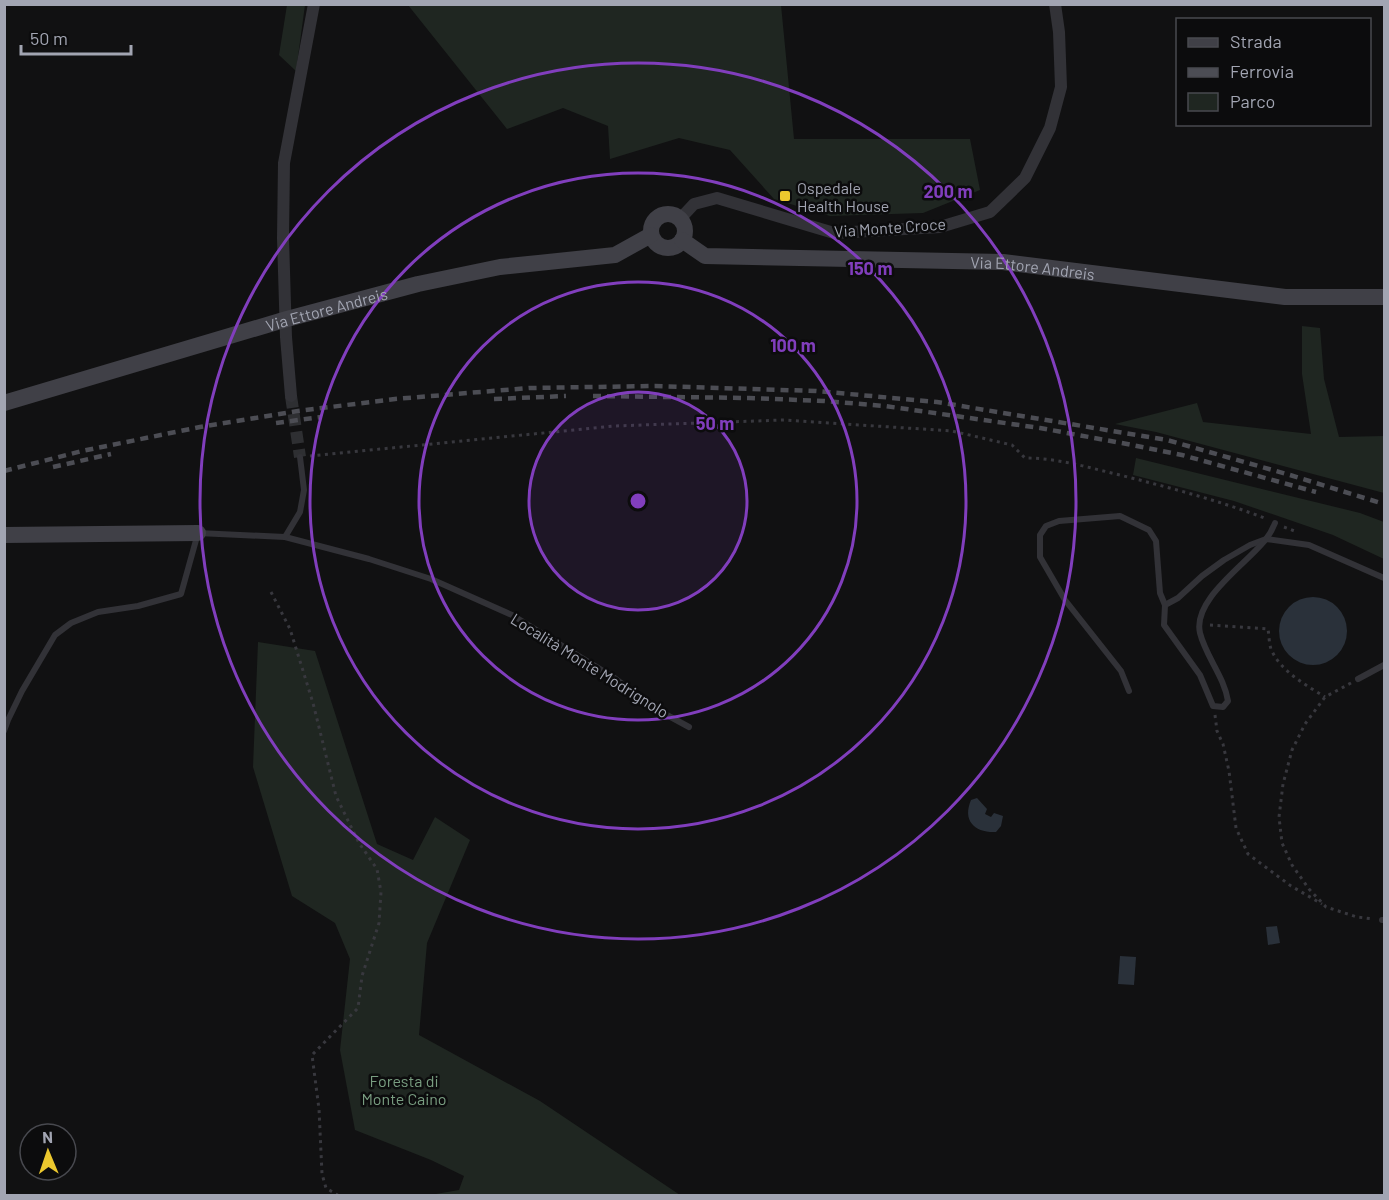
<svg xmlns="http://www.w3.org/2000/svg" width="1389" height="1200" viewBox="0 0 1389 1200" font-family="Barlow,sans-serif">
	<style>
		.green { fill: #1f2621 }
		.water { fill: #2a313a }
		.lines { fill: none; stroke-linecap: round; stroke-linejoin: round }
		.street-tunnel { stroke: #2e2f32; stroke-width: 12; stroke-dasharray: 12 6; stroke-linecap: butt }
		.path { stroke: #38383e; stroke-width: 3; stroke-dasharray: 3 4.5; stroke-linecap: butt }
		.lane { stroke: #323237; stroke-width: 6 }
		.street { stroke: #323237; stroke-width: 12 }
		.secondary { stroke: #404047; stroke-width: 16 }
		.rail { stroke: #4c4d54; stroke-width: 4.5; stroke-dasharray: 8 6; stroke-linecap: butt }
		.ring { fill: none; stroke: #813ebd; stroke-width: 3 }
		.poi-dot { fill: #ecc82e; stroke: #0c0c0d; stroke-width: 2 }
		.labels { text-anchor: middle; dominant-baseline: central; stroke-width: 5; stroke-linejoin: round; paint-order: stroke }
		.poi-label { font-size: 16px; fill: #a2a5b2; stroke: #0c0c0d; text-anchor: start }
		.street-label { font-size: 16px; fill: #a2a5b2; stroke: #0c0c0d }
		.park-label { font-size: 16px; fill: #799d81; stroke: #0c0c0d }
		.centre { fill: #813ebd; stroke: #0c0c0d; stroke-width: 3 }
		.ring-label { font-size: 18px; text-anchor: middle; font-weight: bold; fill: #813ebd; stroke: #0c0c0d; stroke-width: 5; stroke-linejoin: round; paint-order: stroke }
	</style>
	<rect width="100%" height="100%" fill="#111112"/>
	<g class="green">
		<polygon points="287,5 305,5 296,71 279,55"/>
		<polygon points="408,5 781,5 794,139 970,139 980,190 923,213 830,216 774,199 730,150 679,138 610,159 608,126 563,108 507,129"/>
		<polygon points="1302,326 1320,328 1324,379 1339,437 1384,436 1384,493 1156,432 1115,424 1197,403 1203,422 1311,434 1302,374"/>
		<polygon points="1136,458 1360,513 1384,522 1384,559 1333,535 1234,501 1133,475"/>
		<polygon points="258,642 315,651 377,844 413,860 435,817 470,840 427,943 419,1035 540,1101 680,1195 430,1195 459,1190 464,1176 431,1160 355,1130 340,1050 350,959 335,923 292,896 253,767"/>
	</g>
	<g class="water">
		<circle cx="1313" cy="631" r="34"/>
		<path d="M977,798L987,809L985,814L991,817L994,813L1003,816L1001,826L996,832C975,833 962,821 971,800Z"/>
		<polygon points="1277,926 1280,943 1268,945 1266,927"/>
		<polygon points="1120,956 1136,957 1134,985 1118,984"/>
	</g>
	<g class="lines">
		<polyline class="street-tunnel" points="291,396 300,457"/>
		<g class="path">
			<path d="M310,456L614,426L784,420L952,431L1012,445L1025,458C1057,458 1086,467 1116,474C1167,487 1218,500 1267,519"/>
			<polyline points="1284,527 1297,532"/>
			<polyline points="271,592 290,629 313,703 336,796 359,843 377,869 381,892 379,923 362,976 358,1008 312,1055 319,1109 322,1174 326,1188 339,1196"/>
			<path d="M1210,625L1268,629C1269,635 1269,643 1271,649C1280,671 1306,685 1325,697"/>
			<polyline points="1351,683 1325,697 1305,724 1292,750 1283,784 1279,817 1282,843 1292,865 1309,889 1326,907 1357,917 1374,919"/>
			<polyline points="1215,715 1217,731 1223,744 1229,771 1236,828 1248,854 1291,886 1322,904"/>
		</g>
		<g class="lane">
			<polyline points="285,537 369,559 431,579 512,615 613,677 654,708 689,727"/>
			<polyline points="1165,605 1178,598 1202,576 1224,560 1250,545 1266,539 1309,545 1384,578"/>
			<polyline points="1358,679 1384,665"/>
			<path d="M1129,691L1121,671L1065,600L1040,557V535L1046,526L1059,521L1120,516L1149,530L1156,541L1160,593L1165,605L1164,625L1200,675L1213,706L1223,707L1228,701C1224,676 1206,657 1200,633C1192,599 1248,563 1266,539C1270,534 1273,528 1275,523"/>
			<polyline points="4,731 8,720 22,691 55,635 71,623 98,612 138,606 181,594 198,533 285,537 300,512 304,490 300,457"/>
			<polyline points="1382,920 1384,920"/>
		</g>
		<g class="street">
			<polyline points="680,219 694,204 717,198 834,233 940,227 990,212 1025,178 1050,128 1061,87 1059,32 1055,4"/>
			<polyline points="291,396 286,337 283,238 284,163 314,4"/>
		</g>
		<g class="secondary">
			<circle cx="668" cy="231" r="17"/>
			<path id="s1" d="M682,240L705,256L1003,262L1285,297H1384"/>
			<path id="s2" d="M4,403L287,319L418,284L500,267L615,255L651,235"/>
			<polyline points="4,535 198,533"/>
		</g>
		<g class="rail">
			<polyline points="593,396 749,398 824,401 885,406 1040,428 1127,444 1182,455 1316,492"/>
			<polyline points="494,399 566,396"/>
			<polyline points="276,423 321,417"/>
			<polyline points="53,467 111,454"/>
			<polyline points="4,471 82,451 200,427 298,411 395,399 529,388 655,386 816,391 937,402 1167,440 1290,475 1384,504"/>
		</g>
	</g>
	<circle cx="638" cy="501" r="109" fill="#813ebd" fill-opacity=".12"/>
	<g class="ring">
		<circle cx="638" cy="501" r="109"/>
		<circle cx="638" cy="501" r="219"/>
		<circle cx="638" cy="501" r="328"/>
		<circle cx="638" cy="501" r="438"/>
	</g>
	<rect class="poi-dot" x="779" y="190" width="12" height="12" rx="3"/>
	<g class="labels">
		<g class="poi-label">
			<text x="797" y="187">Ospedale<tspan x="797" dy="18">Health House</tspan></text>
		</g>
		<g class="street-label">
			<text transform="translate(890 227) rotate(-4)">Via Monte Croce</text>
			<text stroke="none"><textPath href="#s1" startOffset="356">Via Ettore Andreis</textPath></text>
			<text stroke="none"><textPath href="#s2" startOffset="336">Via Ettore Andreis</textPath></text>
			<text transform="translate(590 665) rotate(32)">Località Monte Modrignolo</text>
		</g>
		<g class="park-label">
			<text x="404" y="1080">Foresta di<tspan x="404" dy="18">Monte Caino</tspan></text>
		</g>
	</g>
	<circle cx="638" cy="501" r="9" class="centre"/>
	<g class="ring-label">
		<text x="948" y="198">200 m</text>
		<text x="870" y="275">150 m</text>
		<text x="793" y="352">100 m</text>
		<text x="715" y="430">50 m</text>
	</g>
	<rect width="1389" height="1200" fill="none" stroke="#a2a5b2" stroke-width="12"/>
	<rect x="1176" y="18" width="195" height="108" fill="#0c0c0d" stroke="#48494f" stroke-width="1.5"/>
	<rect x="1188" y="38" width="30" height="9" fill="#404047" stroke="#48494f" stroke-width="1.5"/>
	<text x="1230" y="48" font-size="18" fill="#a2a5b2">Strada</text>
	<rect x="1188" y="68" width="30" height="9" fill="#4c4d54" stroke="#48494f" stroke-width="1.5"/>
	<text x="1230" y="78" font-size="18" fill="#a2a5b2">Ferrovia</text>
	<rect x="1188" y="93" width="30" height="18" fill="#1f2621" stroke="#48494f" stroke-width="1.5"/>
	<text x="1230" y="108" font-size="18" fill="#a2a5b2">Parco</text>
	<g transform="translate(48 1152) rotate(358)"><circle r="28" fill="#0c0c0d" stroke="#48494f" stroke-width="1.5"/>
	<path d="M0-4.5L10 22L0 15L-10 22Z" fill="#ecc82e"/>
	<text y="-9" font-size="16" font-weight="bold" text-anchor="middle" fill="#a2a5b2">N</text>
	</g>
	<path d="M21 45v9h110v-9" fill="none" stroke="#a2a5b2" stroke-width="3"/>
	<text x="30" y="45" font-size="18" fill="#a2a5b2" stroke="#0c0c0d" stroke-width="4.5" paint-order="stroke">50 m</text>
</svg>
